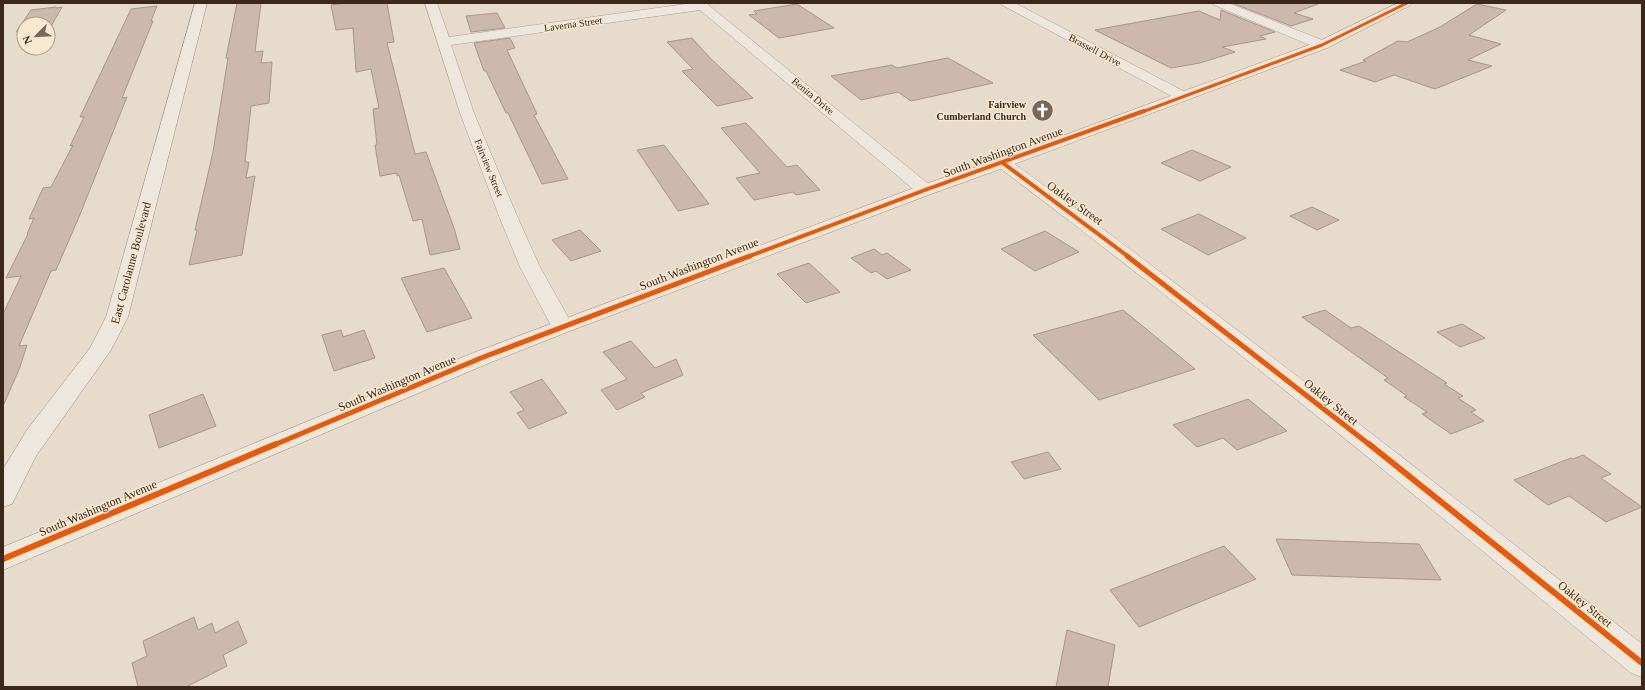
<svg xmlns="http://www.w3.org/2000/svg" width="1645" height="690" viewBox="0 0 1645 690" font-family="Georgia,serif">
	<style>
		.building { fill: #ccb8ac; stroke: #a7968a }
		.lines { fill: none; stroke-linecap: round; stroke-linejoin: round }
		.street-casing { stroke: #aca095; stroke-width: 1 }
		.secondary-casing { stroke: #9c9084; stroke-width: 1 }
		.street { fill: #eee7de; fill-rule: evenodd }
		.secondary { fill: #eee7de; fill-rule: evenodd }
		.cycleway-far3-casing { stroke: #f9e8d0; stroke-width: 4.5 }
		.cycleway-far2-casing { stroke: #f9e8d0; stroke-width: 6 }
		.cycleway-far1-casing { stroke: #f9e8d0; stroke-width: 8 }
		.cycleway-casing { stroke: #f9e8d0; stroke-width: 9 }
		.cycleway-far3 { stroke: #e8590c; stroke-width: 3 }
		.cycleway-far2 { stroke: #e8590c; stroke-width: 4 }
		.cycleway-far1 { stroke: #e8590c; stroke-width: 5 }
		.cycleway { stroke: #e8590c; stroke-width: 6 }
		.labels { text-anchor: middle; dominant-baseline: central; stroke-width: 3; stroke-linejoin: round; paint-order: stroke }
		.far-street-label { font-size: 10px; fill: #3c271b; stroke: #f9e8d0 }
		.far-poi-label { font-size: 10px; font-weight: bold; fill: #3c271b; stroke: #f9e8d0; text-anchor: end }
		.street-label { font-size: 12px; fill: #3c271b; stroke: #f9e8d0 }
	</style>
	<rect width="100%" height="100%" fill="#e7dbcb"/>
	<g class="building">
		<polygon points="237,3 261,3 255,52 263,51 261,63 272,62 269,103 251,106 245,162 249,162 246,178 255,176 242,255 189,265 197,230 195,230 213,152 228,58 226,58"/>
		<polygon points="344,3 387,3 394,42 387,43 415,154 426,152 454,228 460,249 430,255 422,219 413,221 399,175 397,176 397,173 380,176 375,145 377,145 373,109 379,108 371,69 356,72 353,28 336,30 331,5"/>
		<polygon points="1232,3 1318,3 1318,4 1294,13 1313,19 1291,26"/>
		<polygon points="797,4 834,28 779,38 749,15 757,14 754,11"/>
		<polygon points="1477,4 1506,10 1469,35 1501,44 1468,60 1492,66 1435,89 1394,75 1375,82 1340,70 1366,61 1363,60 1398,41 1407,42 1440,27"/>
		<polygon points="157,6 151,21 153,21 122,98 127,97 79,217 56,270 51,271 19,346 27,345 20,367 4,404 3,404 3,314 21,276 6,278 28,234 27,234 34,218 29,219 43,188 51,187 73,145 70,146 84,117 80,117 131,9"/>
		<polygon points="56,7 56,8 62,7 50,28 48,29 48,24 24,24 24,31 16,32 31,10"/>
		<polygon points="1221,10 1275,32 1260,36 1266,39 1222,47 1235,52 1200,63 1171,68 1095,30 1199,11 1220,20"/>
		<polygon points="497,13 505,28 471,32 466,16"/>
		<polygon points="510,38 515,48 507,50 537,114 534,115 568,179 542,184 508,113 506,113 486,71 484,71 474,43"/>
		<polygon points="692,38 710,58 753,98 717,106 682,71 693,69 667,42"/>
		<polygon points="948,58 993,83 911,101 898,92 861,100 831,76 892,65 897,68"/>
		<polygon points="746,123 787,167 797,165 820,190 796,195 793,192 754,200 736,178 760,173 721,128"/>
		<polygon points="664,145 677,162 709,204 678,211 637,150"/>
		<polygon points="1192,150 1231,167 1200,181 1161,163"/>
		<polygon points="1312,207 1339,220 1317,230 1290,216"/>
		<polygon points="1199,214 1246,238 1208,255 1161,229"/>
		<polygon points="580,230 601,251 571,261 552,240"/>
		<polygon points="1045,231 1079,252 1035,271 1001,249"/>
		<polygon points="874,249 882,255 887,253 911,270 887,279 876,271 871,273 851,258"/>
		<polygon points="809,263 840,292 806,303 777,274"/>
		<polygon points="444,268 472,318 427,332 401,278"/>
		<polygon points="1123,310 1195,369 1099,400 1033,335"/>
		<polygon points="1325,310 1351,328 1359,326 1447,383 1444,384 1463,396 1458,398 1476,410 1471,412 1484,421 1451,434 1422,414 1427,412 1404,397 1407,396 1384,380 1388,378 1302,317"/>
		<polygon points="1462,324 1485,338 1460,347 1437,332"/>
		<polygon points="341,330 343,337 364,330 375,358 334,371 322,335"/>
		<polygon points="631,341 655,368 676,359 683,375 641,393 645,397 617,410 601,390 627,379 603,352"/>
		<polygon points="542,379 567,413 529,429 517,413 524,410 510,392"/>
		<polygon points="203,394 216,426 159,448 149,415"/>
		<polygon points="1248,399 1287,431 1237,450 1223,438 1197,447 1173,425"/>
		<polygon points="1048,452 1061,469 1024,479 1011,462"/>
		<polygon points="1583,455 1611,474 1601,478 1642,507 1606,522 1569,496 1548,505 1514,480 1571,458 1573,459"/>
		<polygon points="1276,539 1419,544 1441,580 1292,575"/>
		<polygon points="1224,546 1256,579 1139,627 1110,590"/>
		<polygon points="194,617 198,630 212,623 215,633 238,621 247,643 223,655 227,666 186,687 138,687 132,663 147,656 143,641"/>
		<polygon points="1067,630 1115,645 1108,687 1056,687"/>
	</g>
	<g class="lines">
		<defs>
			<g id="street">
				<polygon points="425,3 437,3 449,37 693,3 706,3 931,186 934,190 931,194 925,195 919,194 700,10 451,45 474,113 517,216 540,267 573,326 570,331 562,332 554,331 520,267 499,216 460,113"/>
				<polygon points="1000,3 1015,3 1189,94 1191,97 1189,100 1184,101 1179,100 1002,5"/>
				<polygon points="1212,3 1228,3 1327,42 1328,45 1327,48 1317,48 1214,5"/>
				<path d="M1003,158L1009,160C1224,316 1432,481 1642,644V677L1631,673C1422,501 1214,329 997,166L995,163L997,160Z"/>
			</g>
			<g id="secondary">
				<polygon points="195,3 207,3 128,317 111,350 36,456 12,504 3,507 3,468 5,466 27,430 90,348 106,317"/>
				<polygon points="1398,3 1413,3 1411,5 1327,48 1009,166 931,194 570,331 489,363 3,570 3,547 473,353 919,186 997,160 1317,42"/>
			</g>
		</defs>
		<use href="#street" class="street-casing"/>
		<use href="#secondary" class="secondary-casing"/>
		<use href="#street" class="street"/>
		<use href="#secondary" class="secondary"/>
		<defs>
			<polyline id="cycleway-far3" points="1142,112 1322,45 1407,3"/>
			<g id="cycleway-far2">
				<polyline points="1003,163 1129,257"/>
				<polyline points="747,257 925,190 1144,111"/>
			</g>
			<g id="cycleway-far1">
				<polyline points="1127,256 1370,445"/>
				<polyline points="274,445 481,358 750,256"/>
			</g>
			<g id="cycleway">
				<polyline points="1369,444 1642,663"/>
				<polyline points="3,559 276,444"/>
			</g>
		</defs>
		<use href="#cycleway-far3" class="cycleway-far3-casing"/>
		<use href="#cycleway-far2" class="cycleway-far2-casing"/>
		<use href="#cycleway-far1" class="cycleway-far1-casing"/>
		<use href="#cycleway" class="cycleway-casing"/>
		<use href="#cycleway-far3" class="cycleway-far3"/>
		<use href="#cycleway-far2" class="cycleway-far2"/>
		<use href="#cycleway-far1" class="cycleway-far1"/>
		<use href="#cycleway" class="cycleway"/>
	</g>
	<defs>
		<symbol id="church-disc" viewBox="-11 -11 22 22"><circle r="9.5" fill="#786659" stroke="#f9e8d0"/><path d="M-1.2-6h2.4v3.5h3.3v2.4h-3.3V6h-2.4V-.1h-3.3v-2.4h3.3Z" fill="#fff"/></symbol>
	</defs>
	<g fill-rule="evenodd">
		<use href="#church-disc" x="1030" y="98" width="25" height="25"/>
	</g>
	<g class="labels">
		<g class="far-street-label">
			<text transform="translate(573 24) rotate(-8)">Laverna Street</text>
			<text transform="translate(1095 50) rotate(28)">Brassell Drive</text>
			<text transform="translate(813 96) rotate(40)">Benita Drive</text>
			<text transform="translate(489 168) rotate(68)">Fairview Street</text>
		</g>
		<g class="far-poi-label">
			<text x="1026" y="104">Fairview<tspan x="1026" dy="12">Cumberland Church</tspan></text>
		</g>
		<g class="street-label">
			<text transform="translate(1003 152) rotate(-20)">South Washington Avenue</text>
			<text transform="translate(1075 203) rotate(36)">Oakley Street</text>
			<text transform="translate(131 263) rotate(-75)">East Carolanne Boulevard</text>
			<text transform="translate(699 264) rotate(-21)">South Washington Avenue</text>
			<text transform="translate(397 383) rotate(-23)">South Washington Avenue</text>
			<text transform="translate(1331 402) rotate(39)">Oakley Street</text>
			<text transform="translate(98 508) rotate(-23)">South Washington Avenue</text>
			<text transform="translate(1585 604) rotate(39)">Oakley Street</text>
		</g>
	</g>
	<rect width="1645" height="690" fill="none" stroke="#3c271b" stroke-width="8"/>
	<g transform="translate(36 36) rotate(246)"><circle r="19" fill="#f9e8d0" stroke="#ad9b88"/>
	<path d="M0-3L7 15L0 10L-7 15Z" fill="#786659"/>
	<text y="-6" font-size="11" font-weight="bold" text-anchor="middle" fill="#3c271b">N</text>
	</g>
</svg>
